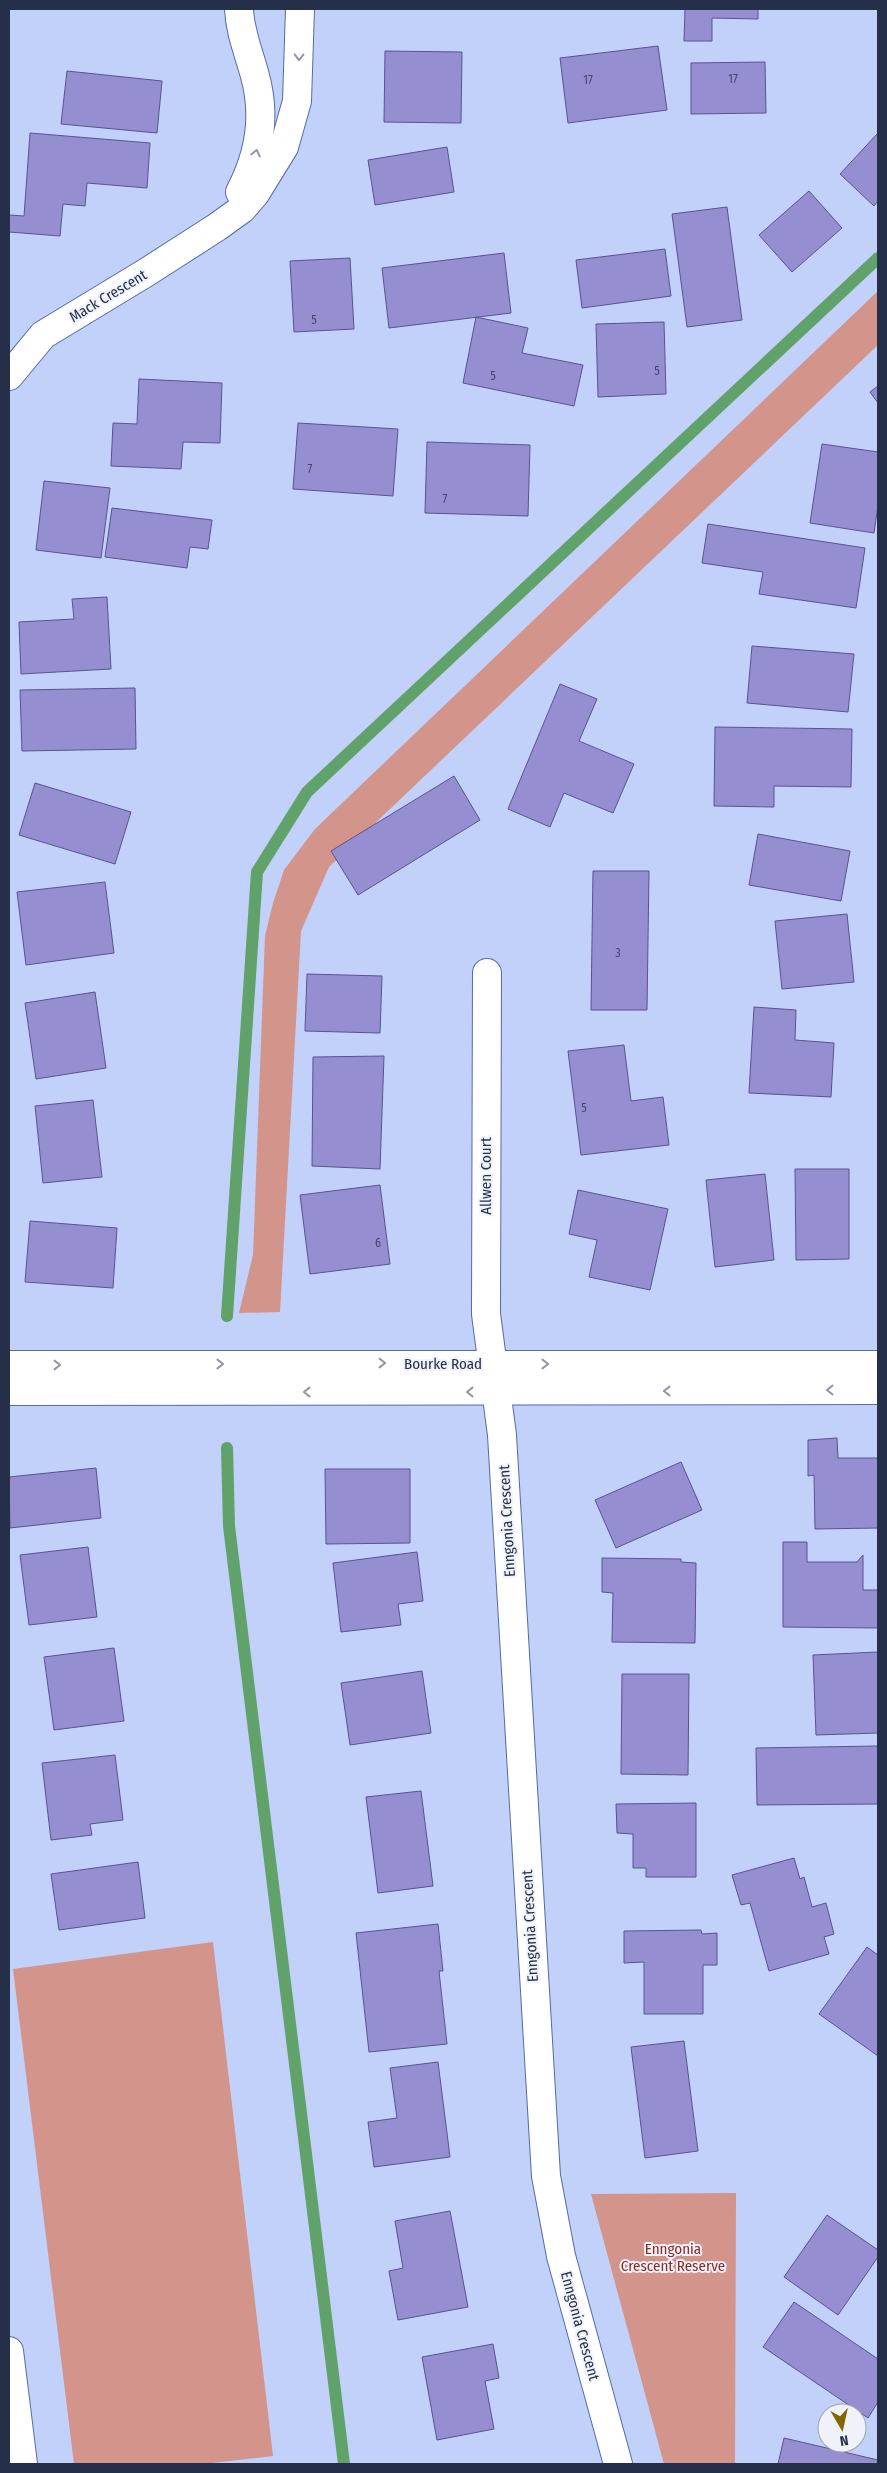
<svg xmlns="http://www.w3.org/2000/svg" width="887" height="2473" viewBox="0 0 887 2473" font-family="'Fira Sans Condensed',sans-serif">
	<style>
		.green { fill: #d2948b }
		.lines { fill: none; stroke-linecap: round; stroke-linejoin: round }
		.stream { stroke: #61a16a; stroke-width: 12 }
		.building { fill: #958fd2; stroke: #5a5290 }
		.minor-casing { stroke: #556ba6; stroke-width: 30 }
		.major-casing { stroke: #556ba6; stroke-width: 30 }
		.minor { stroke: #fff; stroke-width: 28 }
		.major { stroke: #fff; stroke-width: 28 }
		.oneway { stroke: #9297a4 }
		.labels { text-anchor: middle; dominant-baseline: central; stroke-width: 4; stroke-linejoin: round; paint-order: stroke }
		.number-label { font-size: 12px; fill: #41476b }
		.street-label { font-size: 15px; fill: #252f49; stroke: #eff2f9 }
		.park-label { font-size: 15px; fill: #8e2a24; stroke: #eff2f9 }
	</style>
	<rect width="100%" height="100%" fill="#c1d1f9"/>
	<g class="green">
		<polygon points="878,291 878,345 329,867 301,931 280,1312 239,1313 253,1255 265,936 273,903 284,870 315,829"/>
		<polygon points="213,1942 273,2456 203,2464 74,2464 13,1969"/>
		<polygon points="736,2193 735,2464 664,2464 591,2194"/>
	</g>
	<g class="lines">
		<g class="stream">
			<polyline points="227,1316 257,872 307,792 878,258"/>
			<polyline points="227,1448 229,1526 344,2464"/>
		</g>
	</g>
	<g class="building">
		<polygon points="685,9 758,9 758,19 712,18 712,41 684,41"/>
		<polygon points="658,46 667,110 568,123 560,58"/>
		<polygon points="385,51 462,52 461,123 384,122"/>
		<polygon points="765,62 766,113 691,114 691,63"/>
		<polygon points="67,71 162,81 157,133 61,124"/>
		<polygon points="30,133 150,143 147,188 87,183 85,206 63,204 60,236 9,232 9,215 24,216"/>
		<polygon points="878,133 878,201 874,206 840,174"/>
		<polygon points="447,147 454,192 375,205 368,160"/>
		<polygon points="809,191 842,228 792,272 759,235"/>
		<polygon points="727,207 742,320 687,327 672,214"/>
		<polygon points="665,249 671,296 582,308 576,260"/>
		<polygon points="504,253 511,313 389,328 382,268"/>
		<polygon points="350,258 354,329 294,332 290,261"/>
		<polygon points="476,317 528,328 522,353 583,365 574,406 463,383"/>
		<polygon points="664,322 666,394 598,397 596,324"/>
		<polygon points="139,379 222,383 220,443 183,442 181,469 111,466 113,423 137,424"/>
		<polygon points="878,386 878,403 870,392"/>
		<polygon points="298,423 398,429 393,496 293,489"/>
		<polygon points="427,442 530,445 528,516 425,513"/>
		<polygon points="822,444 878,452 878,506 874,533 810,523"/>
		<polygon points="44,481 110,488 101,558 36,550"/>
		<polygon points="112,508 212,520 208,549 190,547 187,568 105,557"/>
		<polygon points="708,524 865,548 856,608 759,594 763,572 702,563"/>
		<polygon points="107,597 111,669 21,674 19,622 74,619 72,599"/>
		<polygon points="752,646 854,654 848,712 747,703"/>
		<polygon points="560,684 597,699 579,741 634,764 613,813 564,793 550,827 508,809"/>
		<polygon points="135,688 136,749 22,751 20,690"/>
		<polygon points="715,727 852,729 851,787 774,786 774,807 714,806"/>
		<polygon points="454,776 480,820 358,895 331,851"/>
		<polygon points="35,783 131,812 115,864 19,835"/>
		<polygon points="758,834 850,851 841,901 749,885"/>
		<polygon points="593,871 649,871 647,1010 591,1010"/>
		<polygon points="105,882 114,953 26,965 17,892"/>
		<polygon points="847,914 854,982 782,989 775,921"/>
		<polygon points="307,974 382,976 380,1033 305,1031"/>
		<polygon points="95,992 106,1068 36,1079 25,1003"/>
		<polygon points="754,1007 796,1010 795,1040 834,1043 831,1097 749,1093"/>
		<polygon points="624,1045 631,1101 663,1097 669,1145 581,1155 568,1051"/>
		<polygon points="384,1056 380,1169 312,1166 313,1057"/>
		<polygon points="93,1100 102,1177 43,1183 35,1106"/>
		<polygon points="795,1169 849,1169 849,1259 796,1260"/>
		<polygon points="765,1174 774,1260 715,1267 706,1180"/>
		<polygon points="380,1185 390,1264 310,1274 300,1195"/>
		<polygon points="578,1190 668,1209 650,1290 589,1277 597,1240 569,1234"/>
		<polygon points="30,1221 117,1228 113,1288 25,1282"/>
		<polygon points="837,1438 838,1458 878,1458 878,1528 815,1529 814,1475 808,1476 808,1440"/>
		<polygon points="681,1462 702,1510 616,1548 595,1500"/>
		<polygon points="96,1468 101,1518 10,1528 9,1477"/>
		<polygon points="325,1469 410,1469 410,1543 326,1544"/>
		<polygon points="783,1542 807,1542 807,1562 857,1562 863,1555 863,1590 878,1590 878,1628 783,1627"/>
		<polygon points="88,1547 97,1617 29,1625 20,1555"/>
		<polygon points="417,1552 423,1601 398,1604 401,1625 341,1632 333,1563"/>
		<polygon points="602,1558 681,1559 681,1562 696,1563 695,1643 612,1642 613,1593 602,1592"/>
		<polygon points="114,1648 124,1721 54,1730 44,1657"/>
		<polygon points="878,1652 878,1733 816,1735 813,1655"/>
		<polygon points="422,1671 431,1733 350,1745 341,1683"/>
		<polygon points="622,1674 689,1674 688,1775 621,1774"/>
		<polygon points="878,1746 878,1804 757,1805 756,1748"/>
		<polygon points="115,1755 123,1820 90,1824 92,1835 51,1840 42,1763"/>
		<polygon points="421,1791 433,1886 378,1893 366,1797"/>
		<polygon points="696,1803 696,1877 646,1877 646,1868 633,1868 633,1834 617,1833 616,1804"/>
		<polygon points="794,1858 800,1879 804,1877 812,1907 826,1903 834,1934 824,1937 829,1954 769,1971 750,1903 741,1905 732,1875"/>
		<polygon points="138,1862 145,1918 59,1930 51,1874"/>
		<polygon points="438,1924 443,1971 439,1971 447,2044 369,2052 356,1933"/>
		<polygon points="701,1930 702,1934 717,1933 717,1965 703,1965 703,2014 644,2014 644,1962 624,1963 624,1931"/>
		<polygon points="867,1947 878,1955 878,2056 819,2014"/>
		<polygon points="684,2041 698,2151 645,2158 631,2047"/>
		<polygon points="438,2062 450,2157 374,2167 368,2122 397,2118 390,2068"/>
		<polygon points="450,2211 468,2307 398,2320 389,2271 403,2268 395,2221"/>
		<polygon points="827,2215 878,2250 878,2257 838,2315 784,2277"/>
		<polygon points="794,2302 878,2359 878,2402 868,2418 763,2347"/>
		<polygon points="493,2344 499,2378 485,2381 494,2429 437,2440 422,2357"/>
		<polygon points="784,2438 878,2460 878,2464 778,2464"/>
	</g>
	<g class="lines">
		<defs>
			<g id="minor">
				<path d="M239,9C240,33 249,53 255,76C266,116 259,156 240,192"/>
				<polyline points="9,376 43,335 147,272 217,227 242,209 255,194 284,147 297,101 300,9"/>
				<polyline points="487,973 486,1314 502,1435 546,2176 561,2256 618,2464"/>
				<polyline points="9,2351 23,2464"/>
			</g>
			<g id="major">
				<polyline points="9,1365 878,1365"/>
				<polyline points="9,1391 878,1390"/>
			</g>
		</defs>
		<use href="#minor" class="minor-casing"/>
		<use href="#major" class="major-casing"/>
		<use href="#minor" class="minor"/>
		<use href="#major" class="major"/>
	</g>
	<defs><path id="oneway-chevron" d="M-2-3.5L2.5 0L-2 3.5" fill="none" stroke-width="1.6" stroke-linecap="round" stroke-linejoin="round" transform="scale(1.25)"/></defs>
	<g class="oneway">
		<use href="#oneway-chevron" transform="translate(299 57) rotate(91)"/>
		<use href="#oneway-chevron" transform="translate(256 153) rotate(-77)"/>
		<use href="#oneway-chevron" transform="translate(382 1363)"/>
		<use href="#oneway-chevron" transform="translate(220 1364)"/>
		<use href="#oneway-chevron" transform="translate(545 1364)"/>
		<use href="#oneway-chevron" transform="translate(57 1365)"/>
		<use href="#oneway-chevron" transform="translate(830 1390) rotate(180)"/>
		<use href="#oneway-chevron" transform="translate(667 1391) rotate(180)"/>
		<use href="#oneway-chevron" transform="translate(307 1392) rotate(-180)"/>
		<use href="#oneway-chevron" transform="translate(470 1392) rotate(180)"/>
	</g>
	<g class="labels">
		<g class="number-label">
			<text x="733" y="79">17</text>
			<text x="588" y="80">17</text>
			<text x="314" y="320">5</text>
			<text x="657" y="371">5</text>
			<text x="493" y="376">5</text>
			<text x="310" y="469">7</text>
			<text x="445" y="499">7</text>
			<text x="618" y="953">3</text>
			<text x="584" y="1108">5</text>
			<text x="378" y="1243">6</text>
		</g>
		<g class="street-label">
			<text transform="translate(108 296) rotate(-31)">Mack Crescent</text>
			<text transform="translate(486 1176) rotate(-90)">Allwen Court</text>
			<text x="443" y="1364">Bourke Road</text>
			<text transform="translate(507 1521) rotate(-93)">Enngonia Crescent</text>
			<text transform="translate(530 1926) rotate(-93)">Enngonia Crescent</text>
			<text transform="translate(580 2326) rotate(75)">Enngonia Crescent</text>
		</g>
		<g class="park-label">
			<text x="673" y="2249">Enngonia<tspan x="673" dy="17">Crescent Reserve</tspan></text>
		</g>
	</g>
	<rect width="887" height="2473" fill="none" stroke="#252f49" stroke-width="20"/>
	<g transform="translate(842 2428) rotate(171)"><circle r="24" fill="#eff2f9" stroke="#9ea4b3"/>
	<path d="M0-4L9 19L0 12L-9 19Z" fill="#846500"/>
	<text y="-8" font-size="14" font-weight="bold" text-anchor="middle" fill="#252f49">N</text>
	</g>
</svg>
